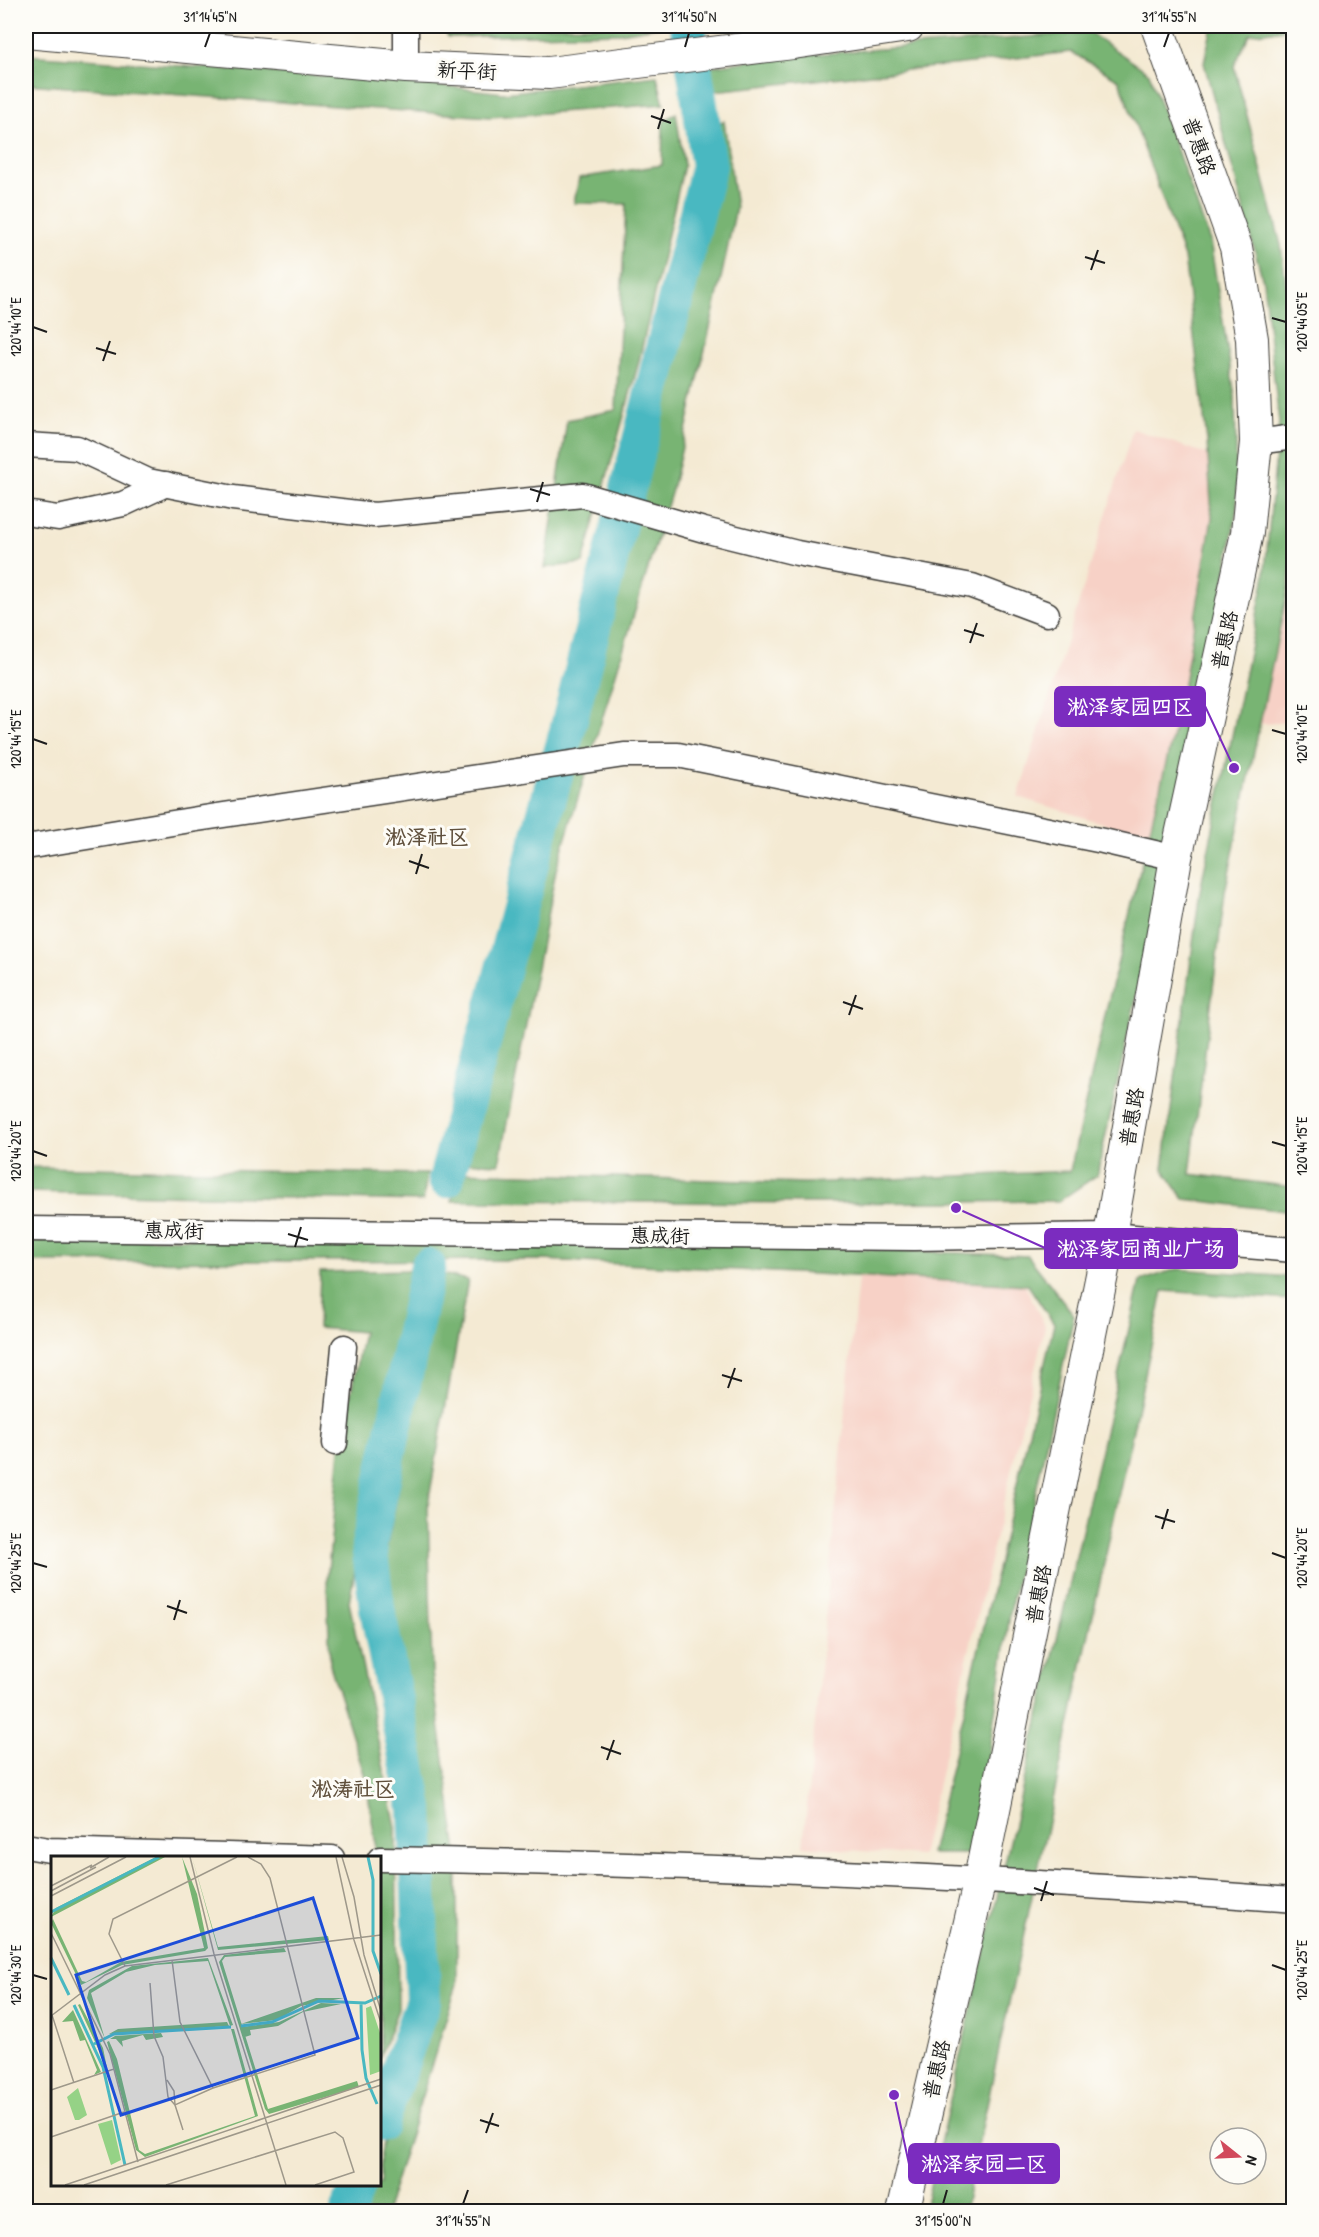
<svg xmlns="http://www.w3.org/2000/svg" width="1319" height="2237" viewBox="0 0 1319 2237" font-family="'Patrick Hand','LXGW WenKai TC',sans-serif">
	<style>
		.built { fill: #f7d1c6 }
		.forest { fill: #78b473; stroke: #4a6848; stroke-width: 1.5 }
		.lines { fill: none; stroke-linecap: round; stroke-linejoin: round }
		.river { stroke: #49b8c1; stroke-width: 36 }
		.minor-casing { stroke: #3c3b37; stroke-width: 27 }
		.major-casing { stroke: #3c3b37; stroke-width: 34 }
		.minor { stroke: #fff; stroke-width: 24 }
		.major { stroke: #fff; stroke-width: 32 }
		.ticks { fill: none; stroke: #1c1c1c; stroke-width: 2 }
		.labels { text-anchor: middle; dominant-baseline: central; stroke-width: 6; stroke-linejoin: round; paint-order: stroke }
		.street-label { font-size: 20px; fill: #1c1c1c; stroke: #fdfcf7 }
		.neighbourhood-label { font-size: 21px; font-weight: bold; fill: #60503c; stroke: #fdfcf7 }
		.inset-river { fill: none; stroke: #49b8c1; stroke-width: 3 }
		.inset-road { fill: none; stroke: #9e988a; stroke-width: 1.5 }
		.view { fill: #1d4ed8; fill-opacity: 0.15; stroke: #1d4ed8; stroke-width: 3 }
		.inset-edge { fill: none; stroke: #1c1c1c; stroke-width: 3 }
		.leader { fill: none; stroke: #7b2cbf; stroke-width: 2 }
		.callout-dot { fill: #7b2cbf; stroke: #fdfcf7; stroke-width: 2 }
		.callout { fill: #7b2cbf; stroke: #7b2cbf; stroke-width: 2 }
		.callout-label { font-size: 21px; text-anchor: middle; font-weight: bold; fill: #fff }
		.neatline { fill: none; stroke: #1c1c1c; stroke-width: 2 }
		.ticks-label { font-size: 15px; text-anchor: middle; fill: #1c1c1c }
	</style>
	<rect width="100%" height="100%" fill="#fdfcf7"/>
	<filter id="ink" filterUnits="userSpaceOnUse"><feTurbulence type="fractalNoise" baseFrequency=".0167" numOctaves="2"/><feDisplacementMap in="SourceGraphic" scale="12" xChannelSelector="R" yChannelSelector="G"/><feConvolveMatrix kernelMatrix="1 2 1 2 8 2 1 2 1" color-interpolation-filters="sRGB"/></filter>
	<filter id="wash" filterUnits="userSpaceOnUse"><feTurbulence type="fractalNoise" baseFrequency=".008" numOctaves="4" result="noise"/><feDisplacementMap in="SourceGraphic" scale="24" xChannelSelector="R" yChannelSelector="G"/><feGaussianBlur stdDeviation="1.35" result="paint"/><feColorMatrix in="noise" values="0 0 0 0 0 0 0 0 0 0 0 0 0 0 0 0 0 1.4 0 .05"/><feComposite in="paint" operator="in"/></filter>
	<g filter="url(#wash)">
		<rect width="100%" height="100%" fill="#f4ead3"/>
		<g class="built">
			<polygon points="1133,429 1221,459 1214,556 1157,840 1018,797"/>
			<polygon points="1293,447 1293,722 1245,725"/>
			<polygon points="860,1257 1016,1267 1045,1326 921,1856 803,1846"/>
		</g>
		<g class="forest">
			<polygon points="443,26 662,26 620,33 448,37"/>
			<polygon points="1212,26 1293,26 1293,28 1250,34 1234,66 1281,245 1293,341 1294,531 1289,584 1225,892 1190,1174 1293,1187 1293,1212 1184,1199 1163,1169 1200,891 1264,581 1279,422 1263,281 1204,63"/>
			<polygon points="1089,32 1149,73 1210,241 1235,396 1237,507 1212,652 1097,1175 1059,1201 827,1203 452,1201 460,1172 805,1183 1070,1171 1106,1011 1181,701 1212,518 1207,441 1184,257 1119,80 1071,52 696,93 693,69 769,58"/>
			<polygon points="26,55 409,82 503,93 657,76 664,104 490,117 26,84"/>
			<polygon points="676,113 684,165 638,365 583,563 545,568 567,420 616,410 626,204 574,203 579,178 662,165 663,122"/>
			<polygon points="724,121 736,208 716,302 672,490 556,870 499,1164 460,1162 581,695 667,333 706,187 700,128"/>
			<polygon points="26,1167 427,1174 423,1201 26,1192"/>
			<polygon points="579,1237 1028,1256 1074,1315 1012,1602 973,1854 931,1854 1054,1324 1028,1285 543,1260 26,1262 26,1239"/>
			<polygon points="1177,1269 1293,1277 1293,1300 1163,1291 964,2211 924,2212 1140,1281"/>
			<polygon points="412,1270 349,1602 396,1827 398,2009 380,2057 380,1858 375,1857 375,1841 366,1780 330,1665 327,1580 340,1449 363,1332 318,1328 320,1272"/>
			<polygon points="442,1274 468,1280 428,1504 432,1673 457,1852 457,1984 386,2211 358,2212 368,2185 380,2184 380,2152 430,2010 430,1831 378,1590"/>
		</g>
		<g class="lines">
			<g class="river">
				<polyline points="446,1180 567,731 709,166 688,26"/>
				<polyline points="380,2124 423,2001 416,1808 377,1608 369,1545 428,1266"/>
				<polyline points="348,2212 358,2184"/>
			</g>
		</g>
	</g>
	<g filter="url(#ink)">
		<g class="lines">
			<defs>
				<g id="minor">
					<polyline points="406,26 406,67"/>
					<polyline points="1256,442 1294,437"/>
					<polyline points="26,445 77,448 148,481 233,498 374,515 583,495 704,530 797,553 972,586 1047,614"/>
					<polyline points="26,513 58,518 123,504 166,484"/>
					<polyline points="26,847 197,819 624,755 678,755 1103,841 1176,858"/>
					<polyline points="26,1229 914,1238 1110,1235 1294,1250"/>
					<polyline points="335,1443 344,1347"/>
					<polyline points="26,1846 49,1850 332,1858"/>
					<path d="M380,1859C685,1864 989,1877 1294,1900"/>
				</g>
				<g id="major">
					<polyline points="26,32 406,67 549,73 793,43 908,26"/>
					<polyline points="903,2212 980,1879 1110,1235 1176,858 1247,533 1256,442 1252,339 1236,247 1157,26"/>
				</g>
			</defs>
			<use href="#minor" class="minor-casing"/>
			<use href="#major" class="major-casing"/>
			<use href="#minor" class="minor"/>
			<use href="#major" class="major"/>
		</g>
	</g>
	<path class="ticks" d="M205,47L210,33M685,47L689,33M1164,47L1169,33M651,116L671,123M658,129L664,109M1085,257L1105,263M1091,270L1098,250M1272,318L1286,322M33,327L47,332M96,348L116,354M103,361L110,341M530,489L550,495M537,502L543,482M964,630L984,636M970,643L977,623M1272,730L1286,734M33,739L47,744M409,861L429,868M416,874L422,854M843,1002L863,1009M849,1015L856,995M1272,1142L1286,1146M33,1151L47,1156M288,1234L308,1240M295,1247L301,1227M722,1375L742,1381M728,1388L735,1368M1155,1516L1175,1522M1162,1529L1168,1509M1272,1553L1286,1558M33,1563L47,1567M167,1606L187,1613M174,1620L180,1600M601,1747L621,1754M607,1760L614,1740M1034,1888L1054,1895M1041,1901L1047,1881M1272,1965L1286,1970M33,1975L47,1979M480,2120L499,2126M486,2133L493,2113M463,2204L468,2190M943,2204L947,2190"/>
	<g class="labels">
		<g class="street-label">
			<text transform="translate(467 70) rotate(3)">新平街</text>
			<text transform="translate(1200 146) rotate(70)">普惠路</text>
			<text transform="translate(1224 640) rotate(-78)">普惠路</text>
			<text transform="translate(1131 1117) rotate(-80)">普惠路</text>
			<text transform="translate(174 1230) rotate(1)">惠成街</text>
			<text transform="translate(660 1235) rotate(1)">惠成街</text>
			<text transform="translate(1038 1594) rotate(-79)">普惠路</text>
			<text transform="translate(936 2069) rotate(-77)">普惠路</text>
		</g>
		<g class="neighbourhood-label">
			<text x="427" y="836">淞泽社区</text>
			<text x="353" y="1788">淞涛社区</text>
		</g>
	</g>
	<g transform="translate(51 1856)">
		<rect width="330" height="330" fill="#f4ead3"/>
		<path d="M320,150L330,180V215L319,219L315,152ZM27,232L36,259L28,264H24L16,241ZM61,264L70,304L60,309L47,268Z" fill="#95d286"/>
		<path d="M105,1H114L0,61L5,52ZM131,1L146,38L157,92L154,95L71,109L30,129L0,67L2,63L31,125L35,126L70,106L153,92ZM141,1L167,91L277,80L278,84L167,94ZM233,92L235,96L174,101L171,105L217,253L306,225L308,231L218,258L214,253L168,106L173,99ZM157,102L182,169L179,170L157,105L104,109L75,116L40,137L54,183L36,142L38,134L81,110ZM265,142H293L250,150L226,164L190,168ZM270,147L290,148L252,156L227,170L199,174L200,179L194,181L191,171L228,166ZM29,148L52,192L56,212L27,149ZM22,154L50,216L43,219L46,214L34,184L29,185L22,165L11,166ZM176,166L178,170L58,178L67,173ZM180,173H183L207,260L94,301L85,294L56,186L58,185L66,203L88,294L94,298L204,260ZM110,177L112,181L95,184L92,179L71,185L72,191L65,183H59L64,180Z" fill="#78b473"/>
		<path class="inset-river" d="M317,1L322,24V77M0,56L108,1M322,77V95L330,118M0,102L18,139M310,147L311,194L315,222L326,248M23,149L52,211L74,309M190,170L221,166L268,145L314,147L330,140M43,188L63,178L180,171"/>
		<path class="inset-road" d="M139,1L163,98L235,329M285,1L303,84L330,167M291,1L303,41L313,99L330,155M39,12L58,1M0,30L41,9M0,35L45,11M0,40L75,1M0,77L59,198L87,306M121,104L129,166L162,232L264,199L219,22L210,8L197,1M74,110L58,78L62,63L186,1M99,127L103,180L112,201L117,241L124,249L132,274M1,159L23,227M0,160L54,119L74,110L330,79M116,224L123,235L124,249L162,232M0,234L63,213M0,281L73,256M14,329L330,223M33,329L330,229M115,329L284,276L292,282L303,316L264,329"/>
		<path class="view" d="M262,42L307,182L70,259L25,119Z"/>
		<rect width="330" height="330" class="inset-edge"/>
	</g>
	<path class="leader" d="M1234 768L1205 706M956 1208L1045 1248M894 2095L909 2164"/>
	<g class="callout-dot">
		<circle cx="1234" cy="768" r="6"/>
		<circle cx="956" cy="1208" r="6"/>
		<circle cx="894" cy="2095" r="6"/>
	</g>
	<g class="callout">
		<rect x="1055" y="687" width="150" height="39" rx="6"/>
		<rect x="1045" y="1229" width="192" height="39" rx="6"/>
		<rect x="909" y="2144" width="150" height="39" rx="6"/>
	</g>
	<g class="callout-label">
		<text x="1130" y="714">淞泽家园四区</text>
		<text x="1141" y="1256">淞泽家园商业广场</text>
		<text x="984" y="2171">淞泽家园二区</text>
	</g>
	<rect width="1319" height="2237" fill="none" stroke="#fdfcf7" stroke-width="66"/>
	<g transform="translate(1238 2156) rotate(108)"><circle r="28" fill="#fdfcf7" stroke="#a3a29f" stroke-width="1.5"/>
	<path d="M0-4.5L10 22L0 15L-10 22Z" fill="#d1495b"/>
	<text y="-9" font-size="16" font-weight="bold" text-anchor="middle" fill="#1c1c1c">N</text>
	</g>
	<rect x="33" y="33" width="1253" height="2171" class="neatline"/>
	<g class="ticks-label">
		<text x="210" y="22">31°14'45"N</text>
		<text x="689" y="22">31°14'50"N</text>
		<text x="1169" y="22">31°14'55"N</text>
		<text transform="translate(1302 322) rotate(-90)" y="5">120°44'05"E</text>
		<text transform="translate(16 327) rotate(-90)" y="5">120°44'10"E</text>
		<text transform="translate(1302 734) rotate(-90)" y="5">120°44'10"E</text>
		<text transform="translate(16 739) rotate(-90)" y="5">120°44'15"E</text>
		<text transform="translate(1302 1146) rotate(-90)" y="5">120°44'15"E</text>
		<text transform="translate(16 1151) rotate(-90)" y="5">120°44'20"E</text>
		<text transform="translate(1302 1558) rotate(-90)" y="5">120°44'20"E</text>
		<text transform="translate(16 1563) rotate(-90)" y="5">120°44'25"E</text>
		<text transform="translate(1302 1970) rotate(-90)" y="5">120°44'25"E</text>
		<text transform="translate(16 1975) rotate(-90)" y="5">120°44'30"E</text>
		<text x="463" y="2226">31°14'55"N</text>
		<text x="943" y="2226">31°15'00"N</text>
	</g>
</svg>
